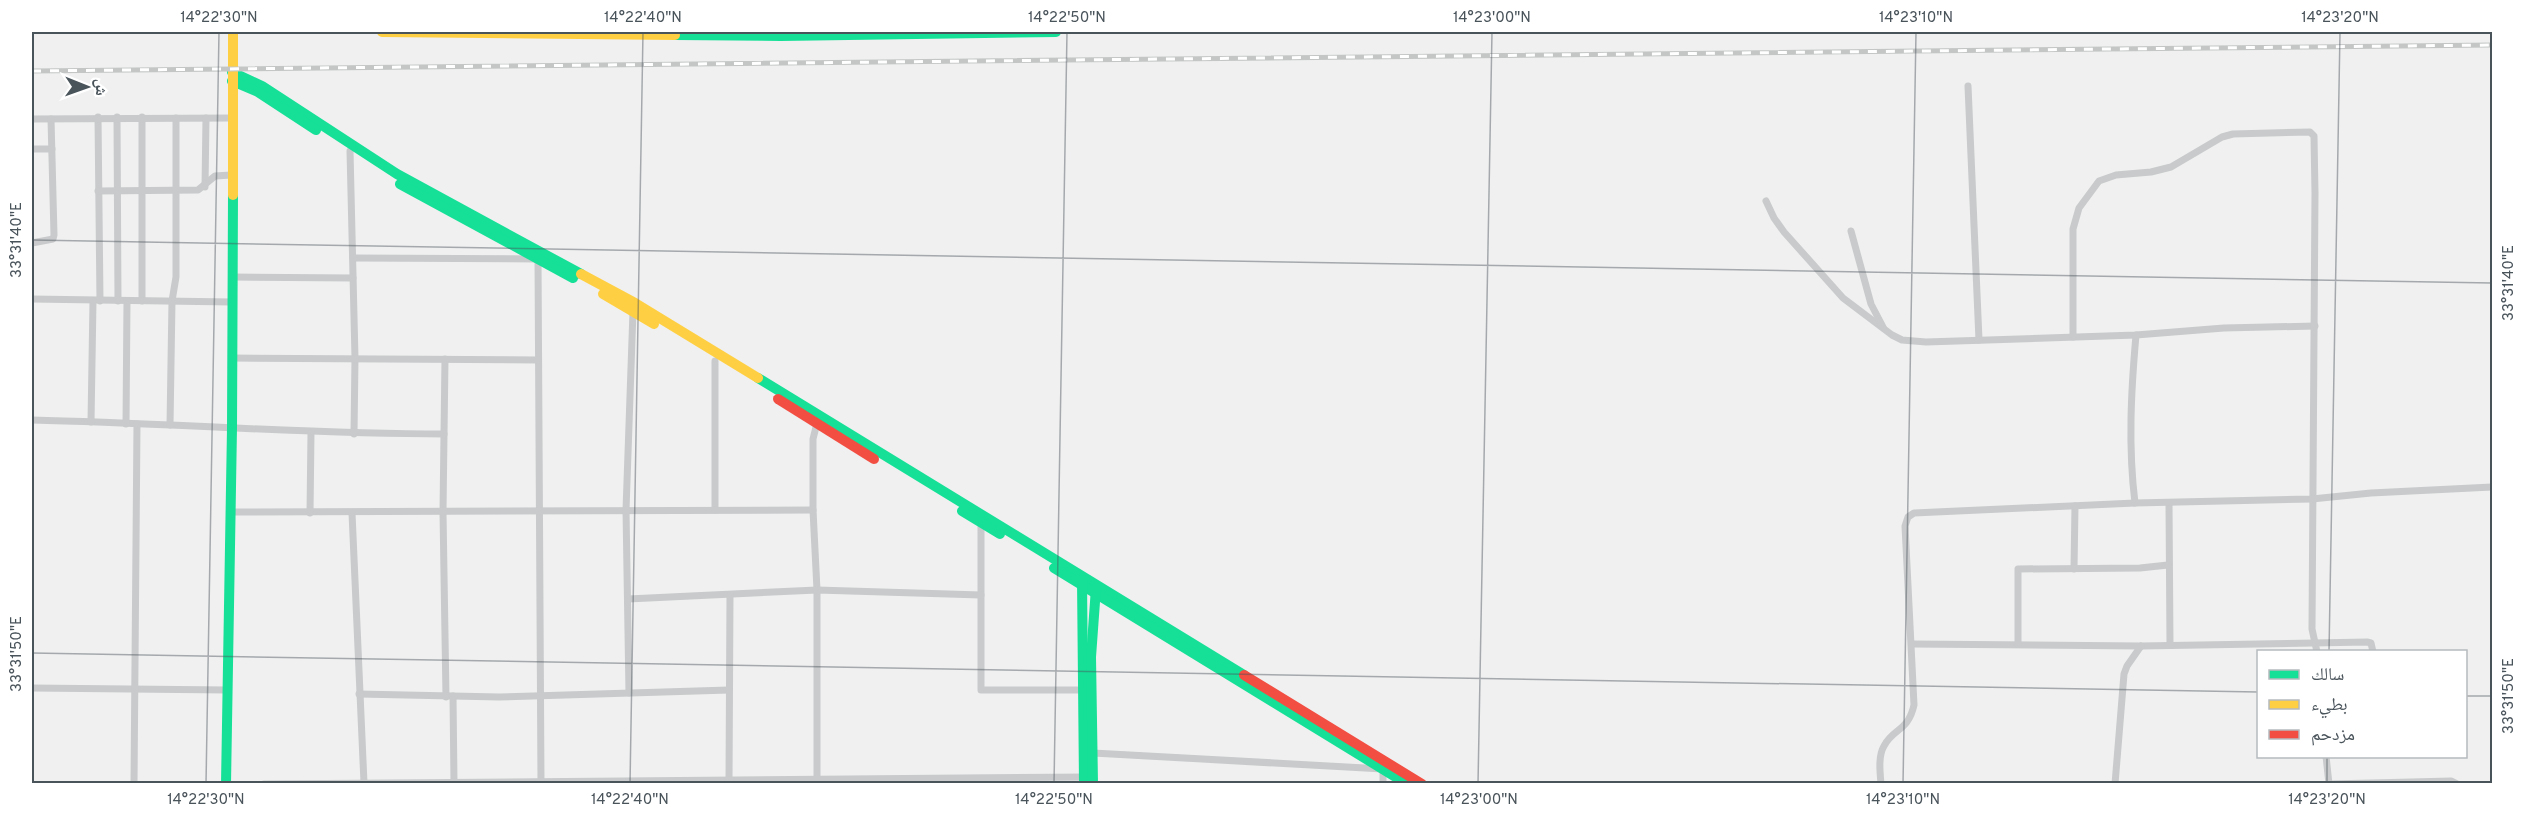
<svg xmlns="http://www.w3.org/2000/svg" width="2524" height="815" viewBox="0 0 2524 815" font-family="Overpass,'Noto Naskh Arabic',sans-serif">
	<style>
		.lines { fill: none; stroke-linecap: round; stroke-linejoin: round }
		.street { stroke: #c8cacb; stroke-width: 7 }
		.fast { stroke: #16e098; stroke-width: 10 }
		.slow { stroke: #ffcf43; stroke-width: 10 }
		.jam { stroke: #f24e42; stroke-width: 10 }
		.rail-casing { stroke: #c4c6c6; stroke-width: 5 }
		.rail { stroke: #fff; stroke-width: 3; stroke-dasharray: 9; stroke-linecap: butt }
		.ticks { fill: none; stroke: #49535a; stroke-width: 1.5; stroke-opacity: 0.45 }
		.neatline { fill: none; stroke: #49535a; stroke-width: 2 }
		.ticks-label { font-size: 15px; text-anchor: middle; fill: #49535a }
	</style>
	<rect width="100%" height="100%" fill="#f0f0f0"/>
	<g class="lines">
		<g class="street">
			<polyline points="1968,86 1979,340"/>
			<polyline points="98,117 100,301"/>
			<polyline points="117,117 118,301"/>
			<polyline points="142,117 142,301"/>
			<polyline points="32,119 232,118"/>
			<polyline points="32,149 52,149"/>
			<polyline points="350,151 355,358 354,434"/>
			<polyline points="205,187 206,118"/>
			<polyline points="98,191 198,190 215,176 231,175"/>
			<polyline points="1766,201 1774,218 1784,232 1843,298 1892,335 1902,340 1926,342 2136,335 2224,328 2315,326"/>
			<polyline points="1851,231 1871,304 1883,327"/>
			<polyline points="32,243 53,239 54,235 51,119"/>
			<polyline points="353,258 538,259 541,784"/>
			<polyline points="232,277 353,278"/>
			<polyline points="32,299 231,302"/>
			<polyline points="2073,337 2073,229 2079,208 2099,181 2116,175 2151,172 2171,167 2222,137 2233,134 2310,132 2314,136 2315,193 2312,629 2317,652"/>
			<polyline points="232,358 538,360"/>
			<polyline points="445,359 443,512 446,697"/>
			<path d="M32,420C169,423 306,434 444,434"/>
			<polyline points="91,422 93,301"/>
			<polyline points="817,423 813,439 813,510 817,590 817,783"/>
			<polyline points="126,424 127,301"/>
			<polyline points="170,425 172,301 176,277 176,118"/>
			<path d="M2135,503C2128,446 2131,392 2136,335"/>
			<polyline points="2169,503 2170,645"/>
			<polyline points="715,510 715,361"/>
			<polyline points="230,512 813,510"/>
			<polyline points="310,513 311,433"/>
			<polyline points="352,513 364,783"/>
			<polyline points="981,523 981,690 1084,690"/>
			<polyline points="2074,569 2075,506"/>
			<polyline points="628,599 817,590 981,595"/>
			<polyline points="1912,644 2141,646 2367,642 2371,643 2373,652"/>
			<polyline points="2018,644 2018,569 2140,568 2168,565"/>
			<polyline points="32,688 227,690"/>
			<polyline points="629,693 626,510 633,311"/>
			<polyline points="359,694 499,697 729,690"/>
			<polyline points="453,696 454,782"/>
			<polyline points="1093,753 1383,769 1383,784"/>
			<polyline points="2326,756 2329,784"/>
			<polyline points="729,781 730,595"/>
			<polyline points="134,784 137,424"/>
			<polyline points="264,784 1087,777"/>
			<path d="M1881,784C1880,772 1878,756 1884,746C1893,728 1908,732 1914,705L1905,526L1908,517L1914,513L2135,503L2312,499L2371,493L2492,487"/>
			<polyline points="2115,784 2124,674 2127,666 2141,646"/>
			<polyline points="2331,784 2451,781 2457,784"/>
		</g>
		<g class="fast">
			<polyline points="675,35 781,36 1056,32"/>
			<polyline points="232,72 262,86 397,174 581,274"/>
			<polyline points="232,81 258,92 316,130"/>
			<polyline points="400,184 573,278"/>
			<polyline points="758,378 1244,675"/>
			<polyline points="962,511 1000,534"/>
			<polyline points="1054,568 1407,784"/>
			<polyline points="1082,580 1084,784"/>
			<polyline points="226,784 232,428 233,195"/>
			<polyline points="1093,784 1091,657 1096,588"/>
		</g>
		<g class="slow">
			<polyline points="382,32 675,35"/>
			<polyline points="233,195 233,32"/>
			<polyline points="581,274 635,303 758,378"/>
			<polyline points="603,294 654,324"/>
		</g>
		<g class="jam">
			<polyline points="778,399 874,459"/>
			<polyline points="1244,675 1422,784"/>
		</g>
		<defs>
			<polyline id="rail" points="32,71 2492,45"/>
		</defs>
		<use href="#rail" class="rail-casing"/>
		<use href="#rail" class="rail"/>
	</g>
	<path class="ticks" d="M32,240L2492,283M2329,652L2340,32M32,653L2258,692M2466,696H2492M206,784L219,32M630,784L643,32M1054,784L1067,32M1478,784L1492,32M1903,784L1916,32M2327,784V756"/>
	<rect width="2524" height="815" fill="none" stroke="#ffffff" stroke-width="66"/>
	<rect x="2257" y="650" width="210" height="108" fill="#ffffff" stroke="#b6babd" stroke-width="1.5"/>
	<rect x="2269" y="670" width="30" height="9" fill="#16e098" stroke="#b6babd" stroke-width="1.5"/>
	<text x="2311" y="680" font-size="18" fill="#49535a">سالك</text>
	<rect x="2269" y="700" width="30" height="9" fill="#ffcf43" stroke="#b6babd" stroke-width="1.5"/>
	<text x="2311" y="710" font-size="18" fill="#49535a">بطيء</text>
	<rect x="2269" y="730" width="30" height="9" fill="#f24e42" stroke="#b6babd" stroke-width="1.5"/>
	<text x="2311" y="740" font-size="18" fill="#49535a">مزدحم</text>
	<g transform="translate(87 87) rotate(91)" stroke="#ffffff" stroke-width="4.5" paint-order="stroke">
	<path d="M0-4.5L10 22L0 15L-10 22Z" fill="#49535a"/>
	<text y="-9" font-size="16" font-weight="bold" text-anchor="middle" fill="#49535a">ش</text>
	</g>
	<rect x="33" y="33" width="2458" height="749" class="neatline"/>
	<g class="ticks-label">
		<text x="219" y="22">14°22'30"N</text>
		<text x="643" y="22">14°22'40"N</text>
		<text x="1067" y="22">14°22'50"N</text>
		<text x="1492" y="22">14°23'00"N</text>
		<text x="1916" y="22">14°23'10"N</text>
		<text x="2340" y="22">14°23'20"N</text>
		<text transform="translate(16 240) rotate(-90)" y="5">33°31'40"E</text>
		<text transform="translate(2508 283) rotate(-90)" y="5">33°31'40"E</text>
		<text transform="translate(16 654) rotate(-90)" y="5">33°31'50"E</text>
		<text transform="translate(2508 696) rotate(-90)" y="5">33°31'50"E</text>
		<text x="206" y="804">14°22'30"N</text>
		<text x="630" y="804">14°22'40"N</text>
		<text x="1054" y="804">14°22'50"N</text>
		<text x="1479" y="804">14°23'00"N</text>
		<text x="1903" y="804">14°23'10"N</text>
		<text x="2327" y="804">14°23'20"N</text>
	</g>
</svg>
